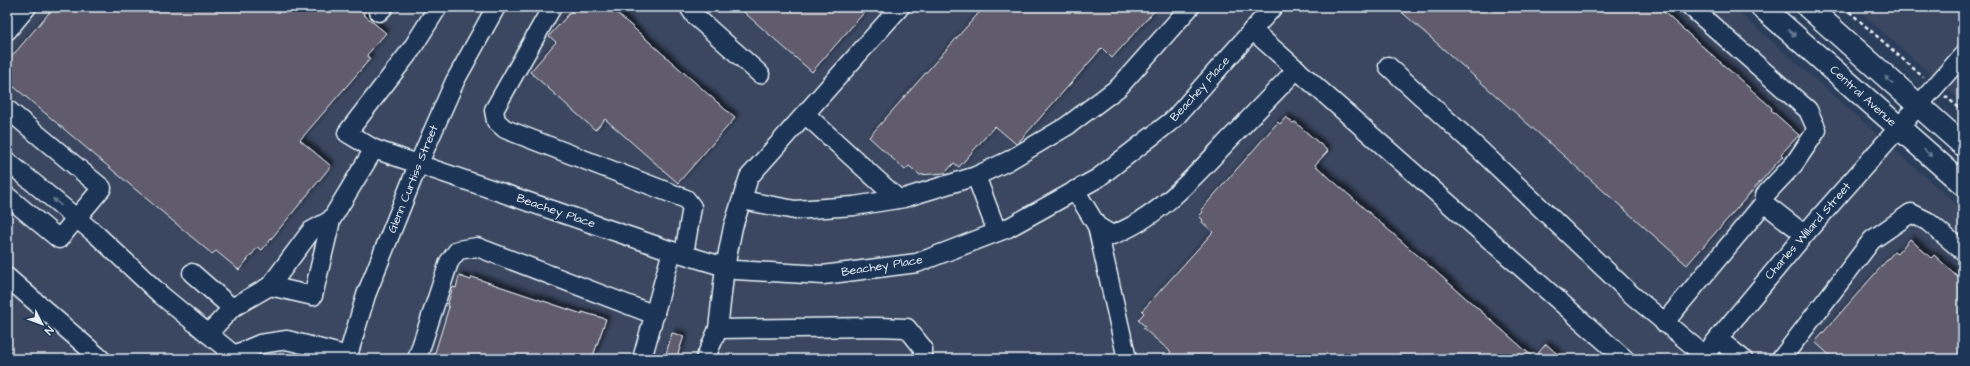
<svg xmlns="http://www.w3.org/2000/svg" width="1970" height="366" viewBox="0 0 1970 366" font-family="'Architects Daughter',sans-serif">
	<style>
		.built { fill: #3a4660 }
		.building { fill: #605c6d; stroke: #e8f1f8; filter: url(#shadow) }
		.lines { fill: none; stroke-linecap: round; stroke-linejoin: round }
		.minor-casing { stroke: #e8f1f8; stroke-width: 21 }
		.major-casing { stroke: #e8f1f8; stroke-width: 25 }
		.path { stroke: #e8f1f8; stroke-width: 2.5; stroke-dasharray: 4 3; stroke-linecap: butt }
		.minor { stroke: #1d3557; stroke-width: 18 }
		.major { stroke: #1d3557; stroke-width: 22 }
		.oneway { fill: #64778f }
		.labels { text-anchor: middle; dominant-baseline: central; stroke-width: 3.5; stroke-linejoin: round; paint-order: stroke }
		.street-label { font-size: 12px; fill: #e8f1f8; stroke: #1d3557 }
	</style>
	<defs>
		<filter id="shadow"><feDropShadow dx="3.5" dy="-3.5" stdDeviation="2" flood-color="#0009"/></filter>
	</defs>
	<rect width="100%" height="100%" fill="#2a3d5b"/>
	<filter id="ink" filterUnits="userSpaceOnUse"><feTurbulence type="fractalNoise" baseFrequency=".025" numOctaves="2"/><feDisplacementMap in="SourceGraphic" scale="8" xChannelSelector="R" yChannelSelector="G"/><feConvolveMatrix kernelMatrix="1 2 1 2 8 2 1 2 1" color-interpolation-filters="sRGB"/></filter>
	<g filter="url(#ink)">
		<g class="built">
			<polygon points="7,7 1733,7 1963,210 1963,359 7,359"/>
			<polygon points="1855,7 1963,7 1963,103"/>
		</g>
		<g class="building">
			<polygon points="54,7 369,7 363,14 386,33 367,55 370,59 300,140 331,166 262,250 258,247 239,270 216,251 212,254 7,81 7,62"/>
			<polygon points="575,7 610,7 735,118 678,183 605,119 595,130 530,72 556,42 549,36"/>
			<polygon points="738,7 869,7 812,72"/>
			<polygon points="984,7 1158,7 1112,58 1102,48 1018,143 1016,144 995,126 959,167 954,163 945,173 920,175 909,166 905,170 869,137"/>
			<polygon points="1396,7 1658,7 1772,108 1771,110 1799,135 1781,154 1783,156 1687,265"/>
			<polygon points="1286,117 1293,123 1295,122 1328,151 1315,165 1534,358 1546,344 1563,359 1165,359 1171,352 1143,328 1145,326 1138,320 1144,313 1142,311 1213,232 1202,222 1203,220 1199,216 1203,212 1201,210 1278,122 1280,124"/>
			<polygon points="1910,239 1931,258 1934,255 1963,281 1963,359 1834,359 1815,342 1894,252 1897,254"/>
			<polygon points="459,276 471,280 472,277 582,314 582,312 606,319 592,359 433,359 449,307 447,306 453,287 456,288"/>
			<polygon points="672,333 684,336 677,357 666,354"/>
		</g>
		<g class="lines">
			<defs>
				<g id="minor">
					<polyline points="552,7 494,110 496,121 505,129 686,199 692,207 684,254"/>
					<polyline points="689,7 695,16 760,74"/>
					<polyline points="900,7 749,177 733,227 725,267 718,329 876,327 907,328 923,348 923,359"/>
					<polyline points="1691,7 1808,110 1817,130 1794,164 1765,195 1764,203 1804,234"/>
					<polyline points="379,12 384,7"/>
					<polyline points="1252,30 1625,359"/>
					<polyline points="7,31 27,7"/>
					<polyline points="1388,66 1480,150 1632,295 1704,355"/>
					<polyline points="7,109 102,188 59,239 7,196"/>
					<polyline points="805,114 898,199"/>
					<polyline points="374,149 347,133 411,50 438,7"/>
					<polyline points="7,161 98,236 161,295 234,355 260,344 287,340 348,356"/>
					<polyline points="1075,190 1097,226 1127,359"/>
					<polyline points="742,200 795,210 854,206 904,198 976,176"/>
					<path d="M1097,226L1112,235C1157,219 1193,178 1225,144C1249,119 1273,94 1297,69"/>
					<polyline points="997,232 976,176 1008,161 1067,126 1119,87 1190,7"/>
					<polyline points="192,273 232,308 270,286 313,296 331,220 374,149 672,251 735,270 823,275 917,263 1008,228 1098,178 1174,119 1273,7"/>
					<polyline points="7,277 101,359"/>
					<polyline points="270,286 311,231 331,220"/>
					<polyline points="1664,323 1764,203"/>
					<polyline points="208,334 232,308"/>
					<polyline points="1718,339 1743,359"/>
					<polyline points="347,359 366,295 418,165 455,81 496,7"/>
					<polyline points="417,359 449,262 458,250 477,247 655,315"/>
					<polyline points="642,359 672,251"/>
					<polyline points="705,359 718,329"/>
					<polyline points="1701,359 1810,228 1963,55"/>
					<polyline points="1781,359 1872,240 1911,213 1927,221 1963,251"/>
				</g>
				<g id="major">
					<polyline points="1762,7 1963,184"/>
					<polyline points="1808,7 1963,145"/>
				</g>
			</defs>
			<use href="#minor" class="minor-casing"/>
			<use href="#major" class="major-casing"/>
			<g class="path">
				<polyline points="1844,7 1923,77"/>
				<polyline points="1945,96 1963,111"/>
			</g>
			<use href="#minor" class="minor"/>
			<use href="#major" class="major"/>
		</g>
		<defs><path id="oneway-solid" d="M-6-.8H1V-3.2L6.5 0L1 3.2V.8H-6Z"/></defs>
		<g class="oneway">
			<use href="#oneway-solid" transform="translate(1792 33) rotate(42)"/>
			<use href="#oneway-solid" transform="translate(1889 80) rotate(-138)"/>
			<use href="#oneway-solid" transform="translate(1928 153) rotate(41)"/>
			<use href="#oneway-solid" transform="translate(57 202) rotate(-141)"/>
		</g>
	</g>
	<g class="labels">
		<g class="street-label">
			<text transform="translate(1200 89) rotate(-48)">Beachey Place</text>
			<text transform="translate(1863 96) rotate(42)">Central Avenue</text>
			<text transform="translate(413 179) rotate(-68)">Glenn Curtiss Street</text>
			<text transform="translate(556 211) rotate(19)">Beachey Place</text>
			<text transform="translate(1808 231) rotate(-49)">Charles Willard Street</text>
			<text transform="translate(882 266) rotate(-9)">Beachey Place</text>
		</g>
	</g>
	<rect width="1970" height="366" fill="none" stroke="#1d3557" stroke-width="24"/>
	<rect x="12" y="12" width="1946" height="342" fill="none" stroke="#e8f1f8" stroke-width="1.5" filter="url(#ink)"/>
	<g transform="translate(42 324) rotate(132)" stroke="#1d3557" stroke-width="3" paint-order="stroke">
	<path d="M0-3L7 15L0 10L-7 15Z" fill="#e8f1f8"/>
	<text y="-6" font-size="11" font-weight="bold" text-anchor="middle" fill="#e8f1f8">N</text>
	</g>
</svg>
